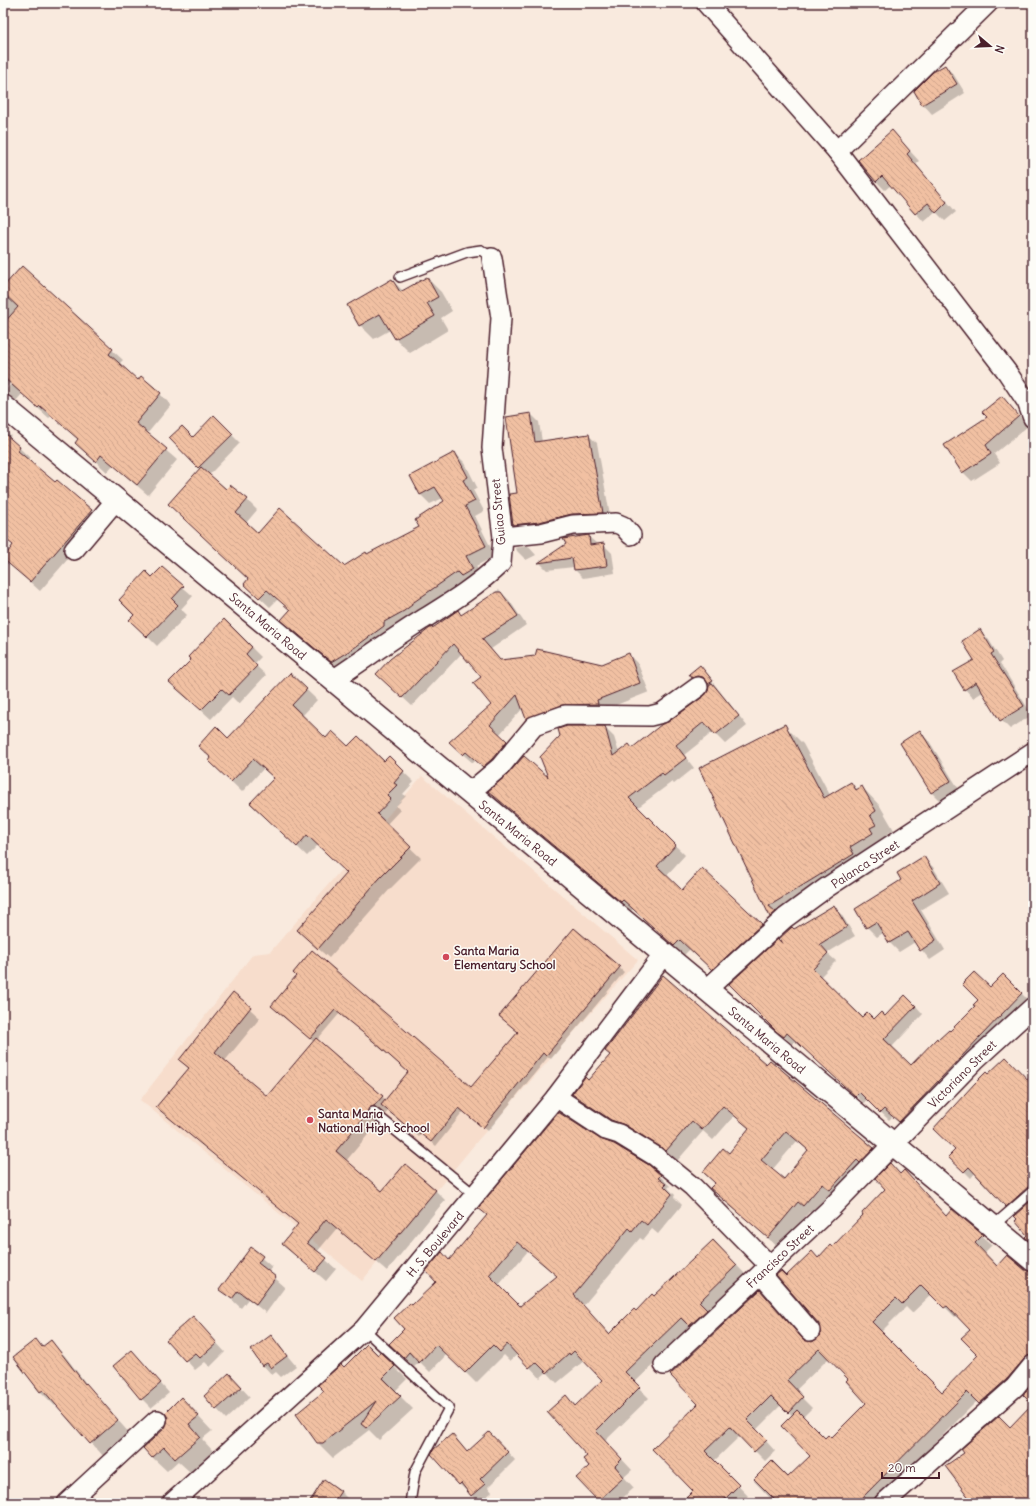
<svg xmlns="http://www.w3.org/2000/svg" width="1036" height="1506" viewBox="0 0 1036 1506" font-family="Delius,sans-serif">
	<style>
		.built { fill: #f7ddcc }
		.shadow { fill: #0003; fill-rule: evenodd }
		.building { fill: url(#building-back-hatch); stroke: #4a1f2b; fill-rule: evenodd }
		.lines { fill: none; stroke-linecap: round; stroke-linejoin: round }
		.lane-casing { stroke: #4a1f2b; stroke-width: 12 }
		.street-casing { stroke: #4a1f2b; stroke-width: 22 }
		.secondary-casing { stroke: #4a1f2b; stroke-width: 25 }
		.lane { stroke: #fdfcf7; stroke-width: 9 }
		.street { stroke: #fdfcf7; stroke-width: 19 }
		.secondary { stroke: #fdfcf7; stroke-width: 22 }
		.poi-dot { fill: #d1495b; stroke: #fdfcf7; stroke-width: 1.5 }
		.labels { text-anchor: middle; dominant-baseline: central; stroke-width: 3; stroke-linejoin: round; paint-order: stroke }
		.street-label { font-size: 12px; fill: #4a1f2b; stroke: #fdfcf7 }
		.poi-label { font-size: 12px; font-weight: bold; fill: #4a1f2b; stroke: #fdfcf7; text-anchor: start }
	</style>
	<defs>
		<pattern id="building-back-hatch" width="6" height="6" patternUnits="userSpaceOnUse"><rect width="6" height="6" fill="#f1c0a2"/><path d="M-1 5l2 2M0 0l6 6M5-1l2 2" fill="none" stroke="#d0a58c"/></pattern>
	</defs>
	<rect width="100%" height="100%" fill="#f9eade"/>
	<filter id="ink" filterUnits="userSpaceOnUse"><feTurbulence type="fractalNoise" baseFrequency=".025" numOctaves="2"/><feDisplacementMap in="SourceGraphic" scale="8" xChannelSelector="R" yChannelSelector="G"/><feConvolveMatrix kernelMatrix="1 2 1 2 8 2 1 2 1" color-interpolation-filters="sRGB"/></filter>
	<g filter="url(#ink)">
		<polygon class="built" points="422,776 638,960 479,1139 362,1281 140,1100 253,954 270,952"/>
		<g class="shadow">
			<polygon points="945,66 954,75 965,93 932,114 923,104 915,91"/>
			<polygon points="900,140 919,161 915,164 956,212 945,221 936,212 924,222 891,185 885,190 876,181"/>
			<polygon points="427,278 441,292 452,311 441,318 448,330 410,353 396,339 390,330 374,339 360,325 392,280 403,291"/>
			<polygon points="3,289 112,350 123,360 119,364 138,381 160,394 171,405 147,434 177,460 148,495 113,465 107,472 76,443 79,440 52,416 49,418 22,394 15,402 4,392 14,381 13,380 3,391"/>
			<polygon points="1002,397 1028,426 994,454 1000,463 972,481 963,472 988,418"/>
			<polygon points="531,414 539,422 542,442 588,435 597,443 611,521 522,533 514,524"/>
			<polygon points="214,417 240,443 209,475 226,491 247,500 257,510 246,523 258,535 344,567 421,528 445,502 443,498 430,504 420,494 455,453 465,463 477,487 473,490 484,511 475,516 495,556 476,566 482,579 342,671 282,620 291,611 278,599 270,607 255,593 200,469 170,439 193,438"/>
			<polygon points="3,428 11,436 9,438 30,458 27,460 101,521 40,591 3,558 14,546 3,537"/>
			<polygon points="588,536 597,544 603,544 612,553 615,573 583,578 575,570 574,567 547,570 540,563 568,544"/>
			<polygon points="528,546 536,555 526,560 517,551 516,548"/>
			<polygon points="162,569 193,596 181,609 187,615 157,646 131,620 136,615 153,579"/>
			<polygon points="499,590 509,600 526,625 491,649 501,661 602,665 629,655 638,664 649,692 606,709 536,728 527,718 523,708 499,735 516,751 493,776 476,760 473,763 459,751 493,705 482,677 462,653 412,706 387,683 462,616"/>
			<polygon points="224,620 261,657 254,664 266,675 239,704 232,697 211,719 180,691 192,660"/>
			<polygon points="980,631 989,640 1002,661 1000,663 1032,715 1010,729 1001,720 983,692 973,698 965,689 975,660"/>
			<polygon points="704,671 747,726 725,744 713,732 684,755 694,768 674,784 672,782 637,808 685,855 666,876 682,891 702,869 770,934 722,978 690,949 684,955 633,909 631,911 490,791 550,781 604,727 614,737 619,753 632,749 705,697 711,685 707,681 697,682 692,677"/>
			<polygon points="290,674 317,700 302,716 326,739 384,763 389,758 414,782 403,794 406,796 396,806 400,810 386,825 421,858 390,889 329,958 308,940 348,873 318,845 307,856 262,813 275,778 264,768 242,792 210,761"/>
			<polygon points="785,726 803,744 830,795 851,783 858,790 862,787 880,806 894,830 888,833 894,843 868,865 872,872 787,925 794,930 834,906 841,914 855,936 827,953 836,961 820,977 862,1018 874,1020 916,1006 923,1014 891,1048 911,1066 950,1032 1003,975 1029,1001 907,1129 893,1116 889,1120 867,1099 864,1103 796,1040 792,1044 738,992 786,948 787,932 771,916 700,768"/>
			<polygon points="919,732 929,741 960,791 941,802 932,793 901,743"/>
			<polygon points="923,858 933,867 949,893 921,910 945,950 930,960 915,942 899,952 890,943 883,933 877,937 867,927 856,909 902,880"/>
			<path d="M574,929L624,972L551,1059L548,1057L488,1131L464,1111L436,1146L422,1134L419,1137L388,1111L384,1116L378,1118L377,1124L346,1161L383,1192L435,1190L445,1200L387,1271L337,1228L317,1252L336,1269L326,1281L283,1244L299,1225L158,1107L189,1069L180,1060L233,994L260,1018L224,1062L268,1097L314,1042L277,1011L297,976L471,1089L519,1032ZM340,1013L409,1073L386,1100L317,1040Z"/>
			<path d="M770,1061L884,1159L814,1216L809,1212L779,1248L711,1188L715,1183L704,1172L729,1154L750,1129L734,1116L713,1140L703,1131L677,1161L636,1135L622,1130L584,1105L573,1094L588,1082L766,1065ZM797,1141L809,1151L784,1180L772,1170Z"/>
			<polygon points="988,1076 1033,1086 1033,1195 1013,1213 975,1173 971,1178 950,1157 956,1150"/>
			<path d="M600,1140L660,1176L670,1186L668,1188L675,1195L674,1197L682,1205L658,1234L652,1229L643,1240L640,1238L583,1306L610,1335L654,1298L713,1241L747,1276L634,1383L649,1398L605,1441L632,1470L624,1477L634,1488L617,1503H601L578,1478L591,1466L566,1396L576,1406L603,1380L585,1360L557,1383L547,1372L540,1378L518,1354L510,1361L504,1355L476,1383L447,1354L430,1372L420,1362L414,1367L400,1354L412,1307L437,1282L450,1261L488,1216L480,1208ZM528,1251L558,1277L520,1307L499,1285Z"/>
			<path d="M952,1211L992,1245L983,1254L997,1267L1033,1280V1371L989,1413L977,1401L891,1487L888,1503H775L754,1481L772,1463L788,1478L811,1456L793,1416L781,1405L756,1430L775,1451L765,1461L740,1436L714,1461L748,1496L740,1503H692L695,1491L700,1404L760,1291L803,1340L812,1343L818,1340L822,1334L819,1324L786,1278L818,1259L832,1248L946,1217ZM932,1294L955,1317L957,1315L971,1330L980,1355L942,1394L881,1332L906,1307L912,1313ZM829,1358L849,1379L868,1403L831,1439H825L803,1417L812,1408L795,1391Z"/>
			<polygon points="251,1249 272,1267 268,1272 285,1287 266,1313 248,1299 241,1308 221,1290"/>
			<polygon points="202,1327 225,1352 210,1367 205,1362 195,1370 168,1340"/>
			<polygon points="271,1336 296,1366 281,1377 276,1372 272,1375 263,1365"/>
			<polygon points="36,1340 43,1347 51,1342 65,1356 91,1390 131,1435 105,1458 57,1404 55,1406 41,1392 14,1357"/>
			<polygon points="132,1351 169,1393 151,1408 142,1399"/>
			<polygon points="378,1357 394,1367 407,1379 395,1391 413,1409 379,1440 369,1430 333,1458 320,1445 298,1414 326,1391 344,1368"/>
			<polygon points="238,1384 250,1397 226,1419 205,1396"/>
			<polygon points="181,1398 212,1431 202,1439 213,1451 190,1472 178,1461 167,1471 152,1457"/>
			<polygon points="452,1435 468,1453 497,1441 515,1460 488,1487 492,1492 480,1503 459,1484"/>
			<polygon points="340,1491 350,1501 348,1503 310,1503"/>
			<polygon points="3,1497 8,1503 3,1503"/>
		</g>
		<g class="building">
			<polygon points="945,65 957,84 922,105 914,91 933,72"/>
			<polygon points="892,130 910,151 907,154 947,202 936,213 928,203 915,214 882,176 876,182 858,160"/>
			<polygon points="22,266 113,349 109,354 138,380 141,376 161,393 136,423 167,449 137,485 101,455 96,462 75,443 78,439 40,406 38,408 3,377 3,324 18,307 3,293 3,287"/>
			<polygon points="427,277 438,297 427,303 435,316 395,339 380,314 359,326 347,305 392,279 400,292"/>
			<polygon points="1002,396 1019,416 986,445 991,454 962,473 944,445 987,417 982,412"/>
			<polygon points="531,413 535,442 589,434 603,513 572,514 539,522 513,525 509,494 517,493 506,417"/>
			<polygon points="214,415 233,434 198,468 169,438 182,426 193,437"/>
			<polygon points="3,432 20,447 18,451 55,482 57,480 92,510 30,582 3,559 13,545 3,537"/>
			<polygon points="455,452 468,477 463,480 475,501 465,506 486,546 466,556 473,569 461,576 457,572 411,604 412,605 404,611 384,622 384,626 354,648 331,662 281,620 290,610 267,590 259,598 244,584 248,579 168,504 201,467 226,489 230,485 248,499 236,513 258,533 280,508 344,566 366,552 367,554 419,527 415,520 444,501 435,487 420,495 410,476"/>
			<polygon points="589,535 590,545 604,543 607,566 574,570 572,558 538,563 566,544 563,539"/>
			<polygon points="162,567 184,586 172,599 178,605 147,637 129,620 134,615 119,600 146,571 152,577"/>
			<polygon points="496,592 501,592 518,616 482,639 500,660 535,656 537,649 602,664 629,653 640,683 597,700 598,704 562,705 526,719 517,695 490,725 507,741 492,759 483,767 466,752 463,755 449,742 491,705 473,683 481,677 453,644 402,698 376,674 390,659 430,628 434,627 458,610 461,615"/>
			<polygon points="224,619 252,647 246,654 257,666 229,695 222,689 201,710 169,682 191,660 188,657"/>
			<polygon points="980,629 994,652 991,654 1024,706 1000,721 976,682 964,690 953,672 974,660 962,641"/>
			<polygon points="700,665 713,681 708,684 703,677 697,676 692,678 689,674"/>
			<polygon points="290,673 307,689 292,705 326,738 332,731 348,746 358,736 384,761 389,756 404,771 394,783 397,785 387,795 391,799 377,814 411,847 379,879 318,949 297,930 347,873 307,835 297,847 250,803 274,778 253,759 231,782 209,761 211,758 198,746 216,726 228,738"/>
			<polygon points="712,683 739,716 715,735 704,722 676,745 686,758 664,775 662,773 629,798 676,845 657,866 682,890 702,868 762,924 712,970 680,940 674,946 623,900 621,902 488,791 507,775 524,756 548,777 540,757 560,736 558,729 567,726 605,726 613,756 629,744 632,748 662,724 668,722 704,696 708,691 709,685"/>
			<polygon points="785,724 824,798 851,782 856,790 862,786 876,811 870,815 876,825 870,828 873,833 850,847 854,854 769,906 776,912 770,917 699,768"/>
			<polygon points="920,730 951,781 931,793 900,743"/>
			<polygon points="924,856 940,883 912,901 936,940 920,951 908,932 889,943 876,922 866,928 855,909 901,880 897,873"/>
			<polygon points="834,905 847,927 820,944 828,953 813,969 862,1017 867,1012 874,1019 881,1012 885,1016 905,995 916,1006 884,1039 911,1065 937,1038 938,1040 949,1030 950,1031 975,1006 973,1005 978,1000 962,984 974,972 990,987 1003,974 1022,993 899,1122 884,1109 880,1113 859,1092 855,1096 787,1033 784,1037 777,1032 729,984 778,939 783,944 780,938 792,927 794,929"/>
			<polygon points="574,928 620,967 546,1056 543,1053 483,1128 459,1108 431,1142 417,1131 415,1133 381,1105 408,1072 373,1041 335,1010 310,1039 271,1006 296,976 293,973 312,950 471,1087 518,1032 499,1016"/>
			<path d="M663,975L766,1064L770,1060L874,1148L860,1163L857,1160L830,1190L822,1184L803,1206L798,1202L768,1238L710,1188L715,1183L703,1172L723,1148L729,1153L749,1128L723,1106L702,1130L692,1121L666,1151L625,1125L611,1120L572,1094L585,1077L588,1080L610,1055L605,1051ZM786,1131L808,1150L784,1179L761,1160Z"/>
			<polygon points="233,992 251,1007 215,1052 267,1096 316,1038 383,1096 374,1106 369,1108 367,1114 336,1151 382,1191 405,1164 436,1190 376,1262 326,1219 307,1243 327,1258 315,1272 282,1244 298,1224 156,1107 189,1068 179,1060"/>
			<polygon points="1006,1057 1033,1085 1033,1185 1029,1186 1006,1207 969,1167 964,1172 948,1157 955,1150 933,1129 975,1083 986,1072 988,1074"/>
			<path d="M558,1112L600,1139L614,1144L649,1165L661,1175L658,1178L666,1184L664,1186L672,1194L647,1225L641,1220L632,1231L629,1228L574,1295L609,1334L634,1309L636,1311L652,1294L654,1296L713,1240L737,1265L699,1302L707,1310L689,1326L681,1318L625,1372L640,1387L596,1431L622,1459L615,1466L624,1477L598,1501L576,1478L589,1466L583,1459L587,1456L547,1412L566,1395L575,1406L602,1380L574,1351L570,1355L569,1353L547,1373L536,1362L529,1368L507,1344L500,1352L493,1345L465,1373L436,1345L419,1363L409,1352L404,1358L389,1344L404,1329L394,1318L410,1303L412,1305L436,1282L426,1271L442,1252L449,1260L487,1215L478,1208ZM517,1242L557,1276L520,1306L489,1275Z"/>
			<path d="M890,1163L900,1174L904,1170L946,1216L952,1209L983,1235L975,1243L997,1266L1007,1255L1025,1270L1033,1272V1354L1025,1358L1007,1379L979,1404L967,1392L857,1503H778L754,1479L772,1461L788,1477L810,1456L781,1426L797,1410L825,1438L828,1435L831,1438L866,1403L846,1381L848,1379L819,1349L787,1380L803,1397L788,1413L771,1396L747,1420L767,1440L754,1452L730,1427L705,1451L739,1485L721,1503H681L693,1491L652,1449L698,1404L670,1375L760,1290L802,1338L812,1342L817,1339L820,1334L819,1324L776,1275L781,1271L786,1276L812,1251L818,1258L830,1245L832,1247L863,1215L862,1213L885,1189L875,1178ZM921,1285L944,1308L947,1306L970,1330L961,1338L978,1355L942,1392L872,1322L896,1298L902,1304Z"/>
			<polygon points="1033,1199 1033,1244 1025,1237 1027,1235 1015,1221 1017,1219 1014,1216"/>
			<polygon points="251,1247 263,1256 258,1263 276,1277 256,1304 238,1291 232,1299 219,1290"/>
			<polygon points="193,1316 217,1343 200,1358 195,1353 185,1361 166,1340"/>
			<polygon points="271,1335 287,1356 271,1368 267,1363 262,1366 251,1350"/>
			<polygon points="36,1339 42,1347 51,1340 85,1384 86,1383 118,1420 90,1444 43,1390 40,1392 13,1357"/>
			<polygon points="367,1344 378,1355 380,1352 395,1366 383,1378 401,1396 366,1428 361,1424 376,1401 323,1443 317,1443 296,1414 324,1391 318,1385 341,1364 344,1367"/>
			<polygon points="132,1350 161,1383 141,1400 113,1366"/>
			<polygon points="229,1373 242,1387 216,1410 204,1396"/>
			<polygon points="1033,1382 1033,1503 973,1503 945,1466 964,1453 961,1449 999,1416 1010,1427 1032,1404 1023,1395"/>
			<polygon points="181,1397 199,1416 189,1424 200,1437 175,1459 164,1447 152,1458 143,1448 165,1428 168,1418 165,1413"/>
			<polygon points="489,1432 508,1452 480,1479 485,1484 471,1496 461,1483 459,1485 431,1454 434,1449 452,1434 467,1452"/>
			<polygon points="324,1479 341,1491 333,1503 309,1503"/>
		</g>
		<g class="lines">
			<defs>
				<g id="lane">
					<polyline points="400,277 467,252 481,250 492,258"/>
					<polyline points="373,1112 476,1196"/>
					<polyline points="993,1226 1033,1191"/>
					<polyline points="364,1329 449,1408 415,1472 410,1503"/>
				</g>
				<g id="street">
					<polyline points="706,3 837,151"/>
					<polyline points="988,3 837,151 1007,372 1027,402 1033,418"/>
					<polyline points="503,537 541,533 573,525 616,523 623,526 631,535"/>
					<polyline points="74,550 116,500"/>
					<path d="M333,680C363,660 392,639 422,620C451,602 477,586 501,563L503,537L492,448L501,318L492,258"/>
					<polyline points="469,793 500,767 534,726 565,715 650,716 662,713 698,687"/>
					<polyline points="707,989 785,918 826,888 1033,752"/>
					<polyline points="556,1097 606,1130 619,1134 655,1156 693,1187 770,1266"/>
					<polyline points="761,1274 810,1331"/>
					<polyline points="664,1365 830,1209 975,1060 1033,1007"/>
					<polyline points="67,1503 157,1420"/>
					<polyline points="172,1503 364,1329 556,1097 664,954"/>
					<polyline points="884,1503 1015,1387 1033,1365"/>
				</g>
				<polyline id="secondary" points="3,406 1033,1260"/>
			</defs>
			<use href="#lane" class="lane-casing"/>
			<use href="#street" class="street-casing"/>
			<use href="#secondary" class="secondary-casing"/>
			<use href="#lane" class="lane"/>
			<use href="#street" class="street"/>
			<use href="#secondary" class="secondary"/>
		</g>
	</g>
	<g class="poi-dot">
		<circle cx="446" cy="957" r="4"/>
		<circle cx="310" cy="1120" r="4"/>
	</g>
	<g class="labels">
		<g class="street-label">
			<text transform="translate(498 512) rotate(-95)">Guiao Street</text>
			<text transform="translate(268 626) rotate(40)">Santa Maria Road</text>
			<text transform="translate(518 833) rotate(39)">Santa Maria Road</text>
			<text transform="translate(865 864) rotate(-33)">Palanca Street</text>
			<text transform="translate(767 1040) rotate(40)">Santa Maria Road</text>
			<text transform="translate(962 1074) rotate(-45)">Victoriano Street</text>
			<text transform="translate(435 1244) rotate(-50)">H. S. Boulevard</text>
			<text transform="translate(780 1256) rotate(-43)">Francisco Street</text>
		</g>
		<g class="poi-label">
			<text x="454" y="950">Santa Maria<tspan x="454" dy="14">Elementary School</tspan></text>
			<text x="318" y="1113">Santa Maria<tspan x="318" dy="14">National High School</tspan></text>
		</g>
	</g>
	<rect width="1036" height="1506" fill="none" stroke="#fdfcf7" stroke-width="16"/>
	<rect x="8" y="8" width="1020" height="1490" fill="none" stroke="#4a1f2b" stroke-width="1.5" filter="url(#ink)"/>
	<g transform="translate(990 46) rotate(109)" stroke="#fdfcf7" stroke-width="3" paint-order="stroke">
	<path d="M0-3L7 15L0 10L-7 15Z" fill="#4a1f2b"/>
	<text y="-6" font-size="11" font-weight="bold" text-anchor="middle" fill="#4a1f2b">N</text>
	</g>
	<path d="M882 1472v6h57v-6" fill="none" stroke="#4a1f2b" stroke-width="2"/>
	<text x="888" y="1472" font-size="12" fill="#4a1f2b" stroke="#fdfcf7" stroke-width="3" paint-order="stroke">20 m</text>
</svg>
